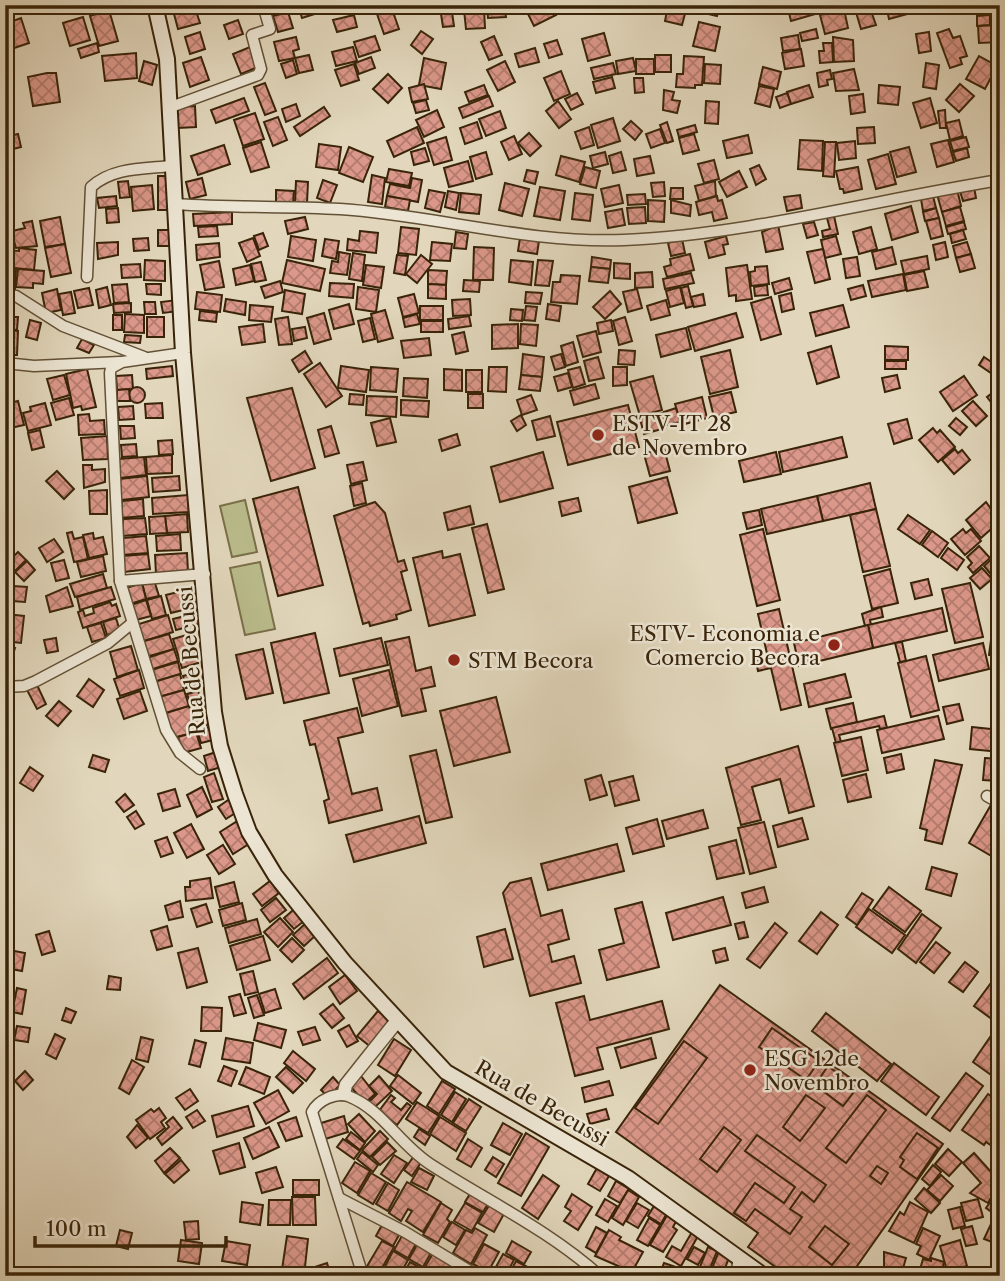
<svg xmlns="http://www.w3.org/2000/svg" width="1005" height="1281" viewBox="0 0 1005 1281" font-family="'Libre Caslon Text',serif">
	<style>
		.park { fill: #babc8c; stroke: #7a704a; stroke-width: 2 }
		.building { fill: url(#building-cross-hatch); stroke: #392409; stroke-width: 2 }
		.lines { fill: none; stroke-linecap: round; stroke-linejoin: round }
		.street-casing { stroke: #635136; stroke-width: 13 }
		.secondary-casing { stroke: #392409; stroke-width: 18 }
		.street { stroke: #ece5d3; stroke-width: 10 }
		.secondary { stroke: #ece5d3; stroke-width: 14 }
		.poi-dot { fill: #8f2418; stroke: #ece5d3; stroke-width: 2.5 }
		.labels { text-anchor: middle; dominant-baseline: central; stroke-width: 5; stroke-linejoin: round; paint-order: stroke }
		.poi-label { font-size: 21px; fill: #392409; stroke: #ece5d3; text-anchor: start }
		.street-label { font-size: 21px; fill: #392409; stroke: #ece5d3 }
	</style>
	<defs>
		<pattern id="building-cross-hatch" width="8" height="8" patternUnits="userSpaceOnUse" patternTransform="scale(1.75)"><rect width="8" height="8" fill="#db9789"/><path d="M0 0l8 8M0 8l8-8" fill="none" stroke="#b37b6e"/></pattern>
	</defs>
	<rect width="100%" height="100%" fill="#e2d7bc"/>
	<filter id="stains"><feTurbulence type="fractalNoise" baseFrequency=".00286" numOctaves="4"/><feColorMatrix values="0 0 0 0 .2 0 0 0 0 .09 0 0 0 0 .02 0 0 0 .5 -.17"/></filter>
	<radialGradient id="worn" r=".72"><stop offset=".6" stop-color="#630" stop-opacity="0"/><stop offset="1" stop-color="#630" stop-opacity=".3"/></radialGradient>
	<g class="park">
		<polygon points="245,500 257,552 232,557 220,506"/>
		<polygon points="260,562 275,629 245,635 230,568"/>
	</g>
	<g class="building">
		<polygon points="270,5 296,5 297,8 273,15"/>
		<polygon points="298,5 322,5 324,11 302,18"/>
		<polygon points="504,5 506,17 488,18 487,7"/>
		<polygon points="540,5 551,5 556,15 534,26 527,12"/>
		<polygon points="705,5 720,5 717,16 704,13"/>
		<polygon points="787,5 820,5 822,12 791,21"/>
		<polygon points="869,5 876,25 861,29 855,9"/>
		<polygon points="886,5 909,5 911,13 889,19"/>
		<polygon points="668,6 686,10 682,25 665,21"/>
		<polygon points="195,8 200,23 178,29 174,14"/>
		<polygon points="392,9 399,29 384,34 377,14"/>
		<polygon points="484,9 485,28 466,29 464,10"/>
		<polygon points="844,9 848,28 825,34 820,15"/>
		<polygon points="109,10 118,41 99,46 90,16"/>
		<polygon points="288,12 293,28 278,32 273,16"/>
		<polygon points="452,12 454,26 443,27 441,14"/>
		<polygon points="354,15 357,27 337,32 333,20"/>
		<polygon points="990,15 990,25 977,26 977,16"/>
		<polygon points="83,17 90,40 70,46 63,23"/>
		<polygon points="21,18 29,43 5,51 5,24"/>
		<polygon points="238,20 243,34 229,39 224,25"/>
		<polygon points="699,22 720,27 715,51 693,46"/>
		<polygon points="999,25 1000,42 979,43 978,26"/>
		<polygon points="816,29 818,38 802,41 800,33"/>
		<polygon points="949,29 953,38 960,36 967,56 960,58 962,64 950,68 937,33"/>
		<polygon points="421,31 433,39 422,54 411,45"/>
		<polygon points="200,32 205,49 190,54 185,37"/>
		<polygon points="929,32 931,51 919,53 916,34"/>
		<polygon points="604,33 610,55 588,61 582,39"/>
		<polygon points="798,35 800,49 783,51 781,38"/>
		<polygon points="375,36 380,50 359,57 354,42"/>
		<polygon points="494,36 502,55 489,60 481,42"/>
		<polygon points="296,37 299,49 293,51 295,58 279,61 274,42"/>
		<polygon points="833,37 853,40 854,61 834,62"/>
		<polygon points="557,40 562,54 549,58 544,44"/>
		<polygon points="97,43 99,52 81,58 78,49"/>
		<polygon points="823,43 832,43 833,62 820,63 819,51 824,51"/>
		<polygon points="250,47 258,67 241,74 233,54"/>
		<polygon points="353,47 357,61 336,66 332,52"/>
		<polygon points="535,48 539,62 519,67 515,54"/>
		<polygon points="801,49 804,66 785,69 782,53"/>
		<polygon points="136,53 137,78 105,81 102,56"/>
		<polygon points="309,55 313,70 299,73 295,58"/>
		<rect x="655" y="55" width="16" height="17"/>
		<polygon points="684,56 704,57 702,85 695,85 695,88 676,87 677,74 683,74"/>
		<polygon points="979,56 997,66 985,89 966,79"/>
		<polygon points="201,57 209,80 190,87 183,63"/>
		<polygon points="371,57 375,68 359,74 355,63"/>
		<polygon points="424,58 446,63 441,89 419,85"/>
		<polygon points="633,58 636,71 618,74 616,61"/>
		<rect x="636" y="59" width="18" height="15"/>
		<polygon points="293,60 297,74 286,78 281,64"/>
		<polygon points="144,61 157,65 152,85 139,81"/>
		<polygon points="505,61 515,82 498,91 487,70"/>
		<polygon points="613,63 616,74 594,79 591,68"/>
		<polygon points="926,63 939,65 936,89 923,87"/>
		<polygon points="354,64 359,80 341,86 335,70"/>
		<polygon points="705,64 721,65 720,84 704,83"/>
		<polygon points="763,67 781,72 777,89 759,84"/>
		<polygon points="854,69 859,90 836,91 833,73"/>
		<polygon points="830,70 832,79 827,80 828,85 819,87 817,73"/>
		<polygon points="561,71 570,94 554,101 544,78"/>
		<polygon points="47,73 56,73 60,102 33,106 28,77"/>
		<polygon points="388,74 402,88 388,103 373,89"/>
		<polygon points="612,77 615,88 596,93 593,82"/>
		<polygon points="634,78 643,78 644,92 635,93"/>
		<polygon points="265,83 276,111 265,115 254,87"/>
		<polygon points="424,84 428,99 412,102 409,88"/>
		<polygon points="960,84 974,96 959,112 946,100"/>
		<polygon points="484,85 488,95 469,102 465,92"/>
		<polygon points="809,85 813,97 791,104 787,92"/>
		<polygon points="879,85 900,87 898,105 878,103"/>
		<polygon points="759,86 774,89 770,107 755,103"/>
		<polygon points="664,90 674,92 672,100 680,101 677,113 663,110"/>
		<polygon points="577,93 583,104 571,110 565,99"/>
		<polygon points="787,93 791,104 780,108 776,97"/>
		<polygon points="863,94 865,112 851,114 849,96"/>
		<polygon points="489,96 493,106 463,118 459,108"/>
		<polygon points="244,98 249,111 216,123 211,110"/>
		<polygon points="930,98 937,123 921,128 913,103"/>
		<polygon points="426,100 429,110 416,113 413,103"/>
		<polygon points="558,101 571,119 559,128 546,111"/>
		<polygon points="706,101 719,102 718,124 705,123"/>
		<polygon points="296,104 300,116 286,122 282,109"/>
		<polygon points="195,106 196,127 178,128 177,107"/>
		<polygon points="324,107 330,116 300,136 294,127"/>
		<polygon points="437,110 444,127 424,137 416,120"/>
		<polygon points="945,110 946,128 940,128 938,111"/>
		<polygon points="500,111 506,128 486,136 479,119"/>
		<polygon points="255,113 264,139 243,146 234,120"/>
		<polygon points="278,117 287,140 273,146 264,122"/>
		<polygon points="613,118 620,141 598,148 591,125"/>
		<polygon points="959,120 963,136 950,140 946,123"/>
		<polygon points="631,121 642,131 635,140 623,129"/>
		<polygon points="477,122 482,138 465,144 460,128"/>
		<polygon points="667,122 673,141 667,143 660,125"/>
		<polygon points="695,125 697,132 679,137 677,130"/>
		<polygon points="417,127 424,143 394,157 387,141"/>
		<polygon points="589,127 594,145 581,149 575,132"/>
		<polygon points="874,127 875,143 858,144 857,128"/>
		<polygon points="660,129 665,143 651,148 646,134"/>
		<polygon points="529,133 541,146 530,156 518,143"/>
		<polygon points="18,134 21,147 5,151 5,137"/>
		<polygon points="694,134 699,150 683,154 679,138"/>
		<polygon points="748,135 752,153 727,158 723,141"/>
		<polygon points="514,136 522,154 509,160 501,142"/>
		<polygon points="446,137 452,160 434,165 427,143"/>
		<polygon points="966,137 969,147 953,151 950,141"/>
		<polygon points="800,140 823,141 822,171 798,169"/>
		<polygon points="948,140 954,162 937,167 931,144"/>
		<polygon points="855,141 856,158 839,160 837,143"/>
		<polygon points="261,142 269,167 251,172 243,148"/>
		<polygon points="825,142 836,142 834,177 823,176"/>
		<polygon points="319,144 341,147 338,170 316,167"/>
		<polygon points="224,145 230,164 198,175 191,156"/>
		<polygon points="349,147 373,157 363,182 339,173"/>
		<polygon points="909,147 916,172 897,177 890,152"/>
		<polygon points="425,148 429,161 414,165 411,152"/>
		<polygon points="967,148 969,157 956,161 953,152"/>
		<polygon points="486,152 492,174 476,179 470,157"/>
		<polygon points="605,152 608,164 593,168 590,156"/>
		<polygon points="621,152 626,170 613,173 609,156"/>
		<polygon points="888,154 896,184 876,189 868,160"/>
		<polygon points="561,156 585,162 579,182 556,175"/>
		<polygon points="650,156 654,173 637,176 634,159"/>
		<polygon points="714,160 719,179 704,183 698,164"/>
		<polygon points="468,161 473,181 449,187 444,168"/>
		<polygon points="759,165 766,179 756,185 750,169"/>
		<polygon points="585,167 600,171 596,188 580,184"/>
		<polygon points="858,167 862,189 844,193 843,189 840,189 836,171"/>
		<polygon points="389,169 412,173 409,186 386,182"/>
		<polygon points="527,170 538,172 535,184 524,181"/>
		<polygon points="739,171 747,187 727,197 719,182"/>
		<polygon points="372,175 385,178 382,204 368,202"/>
		<polygon points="158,176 167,176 169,210 158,210"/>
		<polygon points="202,178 206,195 190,199 186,182"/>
		<polygon points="412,178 422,180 418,202 387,196 390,184 410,188"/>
		<polygon points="323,180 337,185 330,203 317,198"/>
		<polygon points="128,181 130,197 120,198 118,182"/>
		<polygon points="296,181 308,182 307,203 295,203"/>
		<polygon points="715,181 716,196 699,201 695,186"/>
		<polygon points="664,182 665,196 653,197 651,183"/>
		<polygon points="505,183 529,189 522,216 499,210"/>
		<polygon points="152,185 154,209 133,211 131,187"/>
		<polygon points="619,185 623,203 605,207 601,189"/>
		<polygon points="540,187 565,191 560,220 534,216"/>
		<polygon points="974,187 976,198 963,201 960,191"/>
		<polygon points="671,188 683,188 683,199 670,199"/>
		<polygon points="957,189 961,206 942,212 937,194"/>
		<polygon points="276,190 294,191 293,204 276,203"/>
		<polygon points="429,190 445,193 440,212 425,208"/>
		<polygon points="448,191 459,193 456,210 445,207"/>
		<polygon points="461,193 481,195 479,214 459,212"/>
		<polygon points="575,193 593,195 590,221 572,219"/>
		<polygon points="645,194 646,204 628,205 627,195"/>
		<polygon points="800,195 802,208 787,211 784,197"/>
		<polygon points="116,196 117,206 99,208 97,198"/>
		<polygon points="387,196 410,200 408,211 385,207"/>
		<polygon points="717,196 718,201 722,200 727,218 714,221 712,212 699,215 696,202"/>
		<polygon points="933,196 936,208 923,211 921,199"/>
		<polygon points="648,200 665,201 664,222 648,221"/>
		<polygon points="671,200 691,205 690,216 671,213"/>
		<polygon points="911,206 918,232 892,240 885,214"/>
		<polygon points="645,207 646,223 629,224 627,208"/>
		<polygon points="960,207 964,221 946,226 942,212"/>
		<polygon points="118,208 119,222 107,223 106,209"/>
		<polygon points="936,208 939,218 925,221 923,212"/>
		<polygon points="622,209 625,225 608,228 605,212"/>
		<polygon points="232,212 232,224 194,226 193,214"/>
		<polygon points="834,216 838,234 823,237 822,231 830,229 827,218"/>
		<polygon points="60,217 65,244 45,247 40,221"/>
		<polygon points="305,217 308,229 288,234 285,221"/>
		<polygon points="939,218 943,236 931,239 926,221"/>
		<polygon points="32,221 37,246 16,248 14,241 10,242 8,232 25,228 23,223"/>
		<polygon points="814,222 818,235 807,238 803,224"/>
		<polygon points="964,222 966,229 948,234 946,227"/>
		<polygon points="778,225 783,249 766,252 762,232"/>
		<polygon points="217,226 218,236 199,237 198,227"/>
		<polygon points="401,227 419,229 416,255 398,253"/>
		<polygon points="871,227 877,249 859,254 853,232"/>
		<polygon points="158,230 169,230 170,246 158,246"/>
		<polygon points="963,230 966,239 952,243 950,234"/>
		<polygon points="360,231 378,233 376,253 347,250 348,239 359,241"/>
		<polygon points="456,232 468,234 466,249 454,248"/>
		<polygon points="263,233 268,246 259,250 254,236"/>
		<polygon points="291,236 316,240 313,261 288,257"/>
		<polygon points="726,236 728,244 723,245 725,254 709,258 705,242"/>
		<polygon points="836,236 841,254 825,258 821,240"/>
		<polygon points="148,238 149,250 134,251 133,239"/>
		<polygon points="253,238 260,256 247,262 239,243"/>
		<polygon points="520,238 539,241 537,254 518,251"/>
		<polygon points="325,239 339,241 336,259 322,256"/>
		<polygon points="682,239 685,253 671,256 668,243"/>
		<polygon points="118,242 118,255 98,259 97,243"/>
		<polygon points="432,242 452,244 450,261 430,260"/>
		<polygon points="945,242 948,257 936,260 933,245"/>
		<polygon points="967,242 971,254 956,258 953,246"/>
		<polygon points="219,243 220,257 197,260 196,245"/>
		<polygon points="65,244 71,273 51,277 45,248"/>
		<polygon points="474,247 494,248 493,280 473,280"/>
		<polygon points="892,247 896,264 876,269 872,252"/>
		<polygon points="19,248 36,250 34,270 5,267 6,250 19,251"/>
		<polygon points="823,249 830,279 815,283 807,252"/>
		<polygon points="339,252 350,254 347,275 330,273 332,261 338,262"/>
		<polygon points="353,253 365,255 362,281 349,279"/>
		<polygon points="690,254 694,270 667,277 664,267 671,265 670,259"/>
		<polygon points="971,254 975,268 960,272 956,258"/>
		<polygon points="397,255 408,256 405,275 394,273"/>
		<polygon points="421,255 432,264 417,283 406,274"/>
		<polygon points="927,256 929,269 904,274 901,261"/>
		<polygon points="592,257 611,260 610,269 591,267"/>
		<polygon points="857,257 860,276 846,278 843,259"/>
		<polygon points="145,260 165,261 165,281 144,280"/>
		<polygon points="287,260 325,269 320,291 282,283"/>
		<polygon points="511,260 533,262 531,285 509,282"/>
		<polygon points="538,260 553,261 549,286 535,285"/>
		<polygon points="219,261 224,287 205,290 200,265"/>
		<polygon points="261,262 266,280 255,282 251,264"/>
		<polygon points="614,263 630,264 630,279 614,278"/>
		<polygon points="140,264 141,277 122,278 121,265"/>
		<polygon points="250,265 254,281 236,285 233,269"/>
		<polygon points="366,265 384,267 381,288 363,285"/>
		<polygon points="747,265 752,299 736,301 736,295 729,296 726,268"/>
		<polygon points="767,266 769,284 751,286 750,272 755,271 755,267"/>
		<polygon points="591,267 610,269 608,283 589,281"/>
		<polygon points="5,268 16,269 15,289 5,288"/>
		<polygon points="18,269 44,271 43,284 33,283 33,288 16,287"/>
		<polygon points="428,270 447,271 446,285 428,284"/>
		<polygon points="924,271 928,287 907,291 904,275"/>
		<polygon points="652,272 653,287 635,288 635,273"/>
		<polygon points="691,273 694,283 665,289 663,279"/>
		<polygon points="903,274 906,290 872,297 868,281"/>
		<polygon points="561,275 580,276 577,304 551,302 553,282 560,282"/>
		<polygon points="789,278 792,289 775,294 772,283"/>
		<polygon points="464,280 480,281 479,292 463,291"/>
		<polygon points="280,281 283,292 265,298 261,287"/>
		<polygon points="330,283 354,284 353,298 329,296"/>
		<polygon points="127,284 129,302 114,303 112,285"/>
		<polygon points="146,284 161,284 161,295 147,294"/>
		<polygon points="428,284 446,285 446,299 428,298"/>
		<polygon points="767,285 768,295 755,296 754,287"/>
		<polygon points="863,285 866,296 851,300 848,289"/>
		<polygon points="688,286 693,306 686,308 681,288"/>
		<polygon points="107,287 111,305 99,308 96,290"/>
		<polygon points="358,287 379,290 376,312 356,309"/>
		<polygon points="680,287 684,303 670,307 666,291"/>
		<polygon points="89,288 93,305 78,308 74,291"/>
		<polygon points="57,289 61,310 46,313 42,293"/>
		<polygon points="637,289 642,308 628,312 623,292"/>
		<polygon points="285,290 305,294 302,314 282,311"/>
		<polygon points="610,291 621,304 605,319 593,307"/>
		<polygon points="71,292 75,313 63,315 59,294"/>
		<polygon points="197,292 222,295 220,312 195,309"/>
		<polygon points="526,292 542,293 540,304 525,303"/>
		<polygon points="791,293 794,309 782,312 779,296"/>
		<polygon points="414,294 419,313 403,317 398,298"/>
		<polygon points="703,294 705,305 694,307 691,297"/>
		<polygon points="771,297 781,334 761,340 751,303"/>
		<polygon points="226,299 246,302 245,315 224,311"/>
		<polygon points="470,299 471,315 453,316 452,300"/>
		<polygon points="177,300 179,311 163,313 161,302"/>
		<polygon points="666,300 670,315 651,320 647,306"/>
		<polygon points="144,302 155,302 156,314 145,314"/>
		<polygon points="131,303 131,312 114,313 113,304"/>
		<polygon points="349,304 354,324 334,329 329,310"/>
		<polygon points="548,304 561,306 559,321 546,319"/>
		<polygon points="250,305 273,307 271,322 249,320"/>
		<polygon points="843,305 849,327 816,336 810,313"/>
		<rect x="420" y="306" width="23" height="14"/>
		<polygon points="526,306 537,307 535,321 524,320"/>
		<polygon points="511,309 523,310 522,321 510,320"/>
		<polygon points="385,310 393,338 378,342 371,314"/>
		<polygon points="200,311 217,313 216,322 199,320"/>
		<polygon points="324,313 331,339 314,344 307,318"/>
		<polygon points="736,313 743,337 695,351 688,327"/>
		<polygon points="125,314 144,315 144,333 124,332"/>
		<polygon points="417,314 420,324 405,327 403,318"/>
		<rect x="113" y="315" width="9" height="15"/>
		<polygon points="469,316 471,326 449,329 448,319"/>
		<polygon points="5,317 18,317 17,330 5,329"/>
		<rect x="147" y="317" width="17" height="20"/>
		<polygon points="288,317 292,344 279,345 275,319"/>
		<polygon points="625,317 632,341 619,345 613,321"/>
		<polygon points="370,318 375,339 363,342 358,321"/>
		<polygon points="30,320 41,323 37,340 26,337"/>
		<polygon points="611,320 613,331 599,334 597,323"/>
		<rect x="421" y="321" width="22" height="11"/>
		<polygon points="263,324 265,342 242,345 239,327"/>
		<polygon points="518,324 518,348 492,349 492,325"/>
		<polygon points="521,324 538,325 536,346 520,344"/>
		<polygon points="305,327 307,338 294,341 292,329"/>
		<polygon points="686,328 691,349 661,357 656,335"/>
		<polygon points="5,330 18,331 17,355 5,355"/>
		<polygon points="596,331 601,352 583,357 577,336"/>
		<polygon points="464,332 468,351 456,354 452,335"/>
		<polygon points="125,335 141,336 140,343 124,342"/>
		<polygon points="429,338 431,355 404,358 401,341"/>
		<polygon points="82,339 94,345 89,353 77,348"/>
		<polygon points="573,342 578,362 566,366 561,346"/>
		<polygon points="831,346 839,377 817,384 808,353"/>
		<polygon points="885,346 908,347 908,360 885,360"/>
		<polygon points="619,350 635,351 634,365 618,364"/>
		<polygon points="730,350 738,387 710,394 701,357"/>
		<polygon points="305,351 312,363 299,372 292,360"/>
		<polygon points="523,354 544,357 542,377 521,375"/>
		<polygon points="561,354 565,367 555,370 551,357"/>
		<polygon points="598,357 604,378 589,381 584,361"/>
		<polygon points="984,357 999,367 994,375 979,365"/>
		<rect x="885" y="361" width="21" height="8"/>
		<polygon points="320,363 342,396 326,407 304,374"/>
		<polygon points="172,366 173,376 147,379 146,369"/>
		<polygon points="341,366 369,370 366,392 338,388"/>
		<polygon points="371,367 398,369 396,392 370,390"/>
		<polygon points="489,367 507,367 506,392 488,391"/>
		<polygon points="580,367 585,384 573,388 568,370"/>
		<polygon points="613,367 627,367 627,385 613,386"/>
		<polygon points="87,369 96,407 82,410 81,406 73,408 66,374"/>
		<polygon points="444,369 462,370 462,391 444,390"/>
		<rect x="466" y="370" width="16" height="22"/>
		<polygon points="568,373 572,387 558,391 554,377"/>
		<polygon points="64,375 70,395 53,400 47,379"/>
		<polygon points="132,375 133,389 117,390 116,376"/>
		<polygon points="521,375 542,377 540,391 519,389"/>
		<polygon points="897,375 900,388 885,392 882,378"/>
		<polygon points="653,376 662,410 640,416 630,382"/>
		<polygon points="964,376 977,395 953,411 940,392"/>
		<polygon points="404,378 428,379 427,398 403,396"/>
		<polygon points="595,384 599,398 574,405 570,391"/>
		<circle cx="137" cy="395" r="8"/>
		<polygon points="292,388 315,468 271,481 247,398"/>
		<polygon points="129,389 130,401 117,401 117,390"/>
		<polygon points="996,390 1000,394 1000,414 987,397"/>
		<polygon points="731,392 736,412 714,417 709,397"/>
		<polygon points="350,394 364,395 363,405 349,404"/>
		<rect x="468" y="394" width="15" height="14"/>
		<polygon points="531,395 537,410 522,415 517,400"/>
		<polygon points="367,396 397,397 396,417 366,415"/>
		<polygon points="702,397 707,418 681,425 675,404"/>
		<polygon points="69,398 74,415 56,420 51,403"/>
		<polygon points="401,400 429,401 428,417 401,415"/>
		<polygon points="18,401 24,425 6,429 5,404"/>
		<polygon points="973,401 987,416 976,426 962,411"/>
		<polygon points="45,403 51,425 28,431 23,413 31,411 30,407"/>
		<polygon points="162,403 163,418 146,418 145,404"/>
		<polygon points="628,405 639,447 568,465 557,422"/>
		<polygon points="133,406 134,419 119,420 118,407"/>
		<polygon points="676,408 680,422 667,425 664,412"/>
		<polygon points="662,413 665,428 644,434 640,419"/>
		<polygon points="89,414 90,421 104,420 105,434 79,435 78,415"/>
		<polygon points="521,415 526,425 517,431 511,421"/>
		<polygon points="550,416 555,436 537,440 532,421"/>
		<polygon points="390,418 396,442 377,446 371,423"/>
		<polygon points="956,418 967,427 960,435 949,426"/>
		<polygon points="907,419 912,438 894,444 888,424"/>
		<polygon points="120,426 134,426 135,438 121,439"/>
		<polygon points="331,426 339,453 325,457 318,430"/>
		<polygon points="933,428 937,433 940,430 955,447 938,462 919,440"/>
		<polygon points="40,430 44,447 32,450 28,433"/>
		<polygon points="457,434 460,445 442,451 439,440"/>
		<polygon points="107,436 108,459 83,460 81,438"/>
		<polygon points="842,437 847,457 783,472 779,452"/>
		<polygon points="172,440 173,454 159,455 158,441"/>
		<polygon points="136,444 137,456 122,457 121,445"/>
		<polygon points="664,448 670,471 650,476 644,454"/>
		<polygon points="955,449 958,453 962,450 970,460 954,474 942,460"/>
		<polygon points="543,452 553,488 500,502 491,467"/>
		<polygon points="776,452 781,474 744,482 739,461"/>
		<polygon points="172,455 172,473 147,474 146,457"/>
		<polygon points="144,457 146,475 120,478 118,459"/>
		<polygon points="363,462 367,480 351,484 347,465"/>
		<polygon points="83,465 92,465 92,470 105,469 105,482 84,488"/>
		<polygon points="57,471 74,489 64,499 46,481"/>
		<polygon points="147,476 149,497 121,500 119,479"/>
		<polygon points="179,476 180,490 153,492 152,478"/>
		<polygon points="667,477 677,513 638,523 629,487"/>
		<polygon points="362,483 366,503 354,506 350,486"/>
		<polygon points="870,483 876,509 823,521 817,496"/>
		<polygon points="298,487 323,585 278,596 253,499"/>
		<polygon points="107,490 107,514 90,514 89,491"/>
		<polygon points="188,495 189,512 153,514 152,498"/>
		<polygon points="817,496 823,521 767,534 761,509"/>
		<polygon points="578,498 581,511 562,516 559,502"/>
		<polygon points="143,499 144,516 121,518 122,501"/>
		<polygon points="375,502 385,513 398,562 404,560 407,570 401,572 411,610 396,615 397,619 370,626 369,622 363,624 334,516"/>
		<polygon points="986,502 1000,521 981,538 966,520"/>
		<polygon points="470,506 474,524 448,530 444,513"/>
		<polygon points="876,509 890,566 863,572 850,515"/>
		<polygon points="759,510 762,525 747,529 743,513"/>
		<polygon points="187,514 188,532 167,533 165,516"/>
		<polygon points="908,515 930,530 920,544 898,529"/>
		<polygon points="165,516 167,533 150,534 149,517"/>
		<polygon points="145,518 147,534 122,536 123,519"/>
		<polygon points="487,524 504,589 488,593 472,528"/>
		<polygon points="763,529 780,600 757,606 740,535"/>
		<polygon points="963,529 966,533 971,529 981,541 965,555 951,539"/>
		<polygon points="932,531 948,543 938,557 922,545"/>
		<polygon points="72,532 74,539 83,537 88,559 74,562 67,533"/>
		<polygon points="93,533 94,539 103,537 107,554 89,558 83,535"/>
		<polygon points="180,534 181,550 157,551 156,536"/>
		<polygon points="146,536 148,553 121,555 123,538"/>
		<polygon points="54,539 63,552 47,562 39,548"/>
		<polygon points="979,546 990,558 973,573 968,567 972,563 967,557"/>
		<polygon points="948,548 964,560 957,570 941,558"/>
		<polygon points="442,551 443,558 460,554 475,615 429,626 413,558"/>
		<polygon points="18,552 26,560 15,571 7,563"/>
		<polygon points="187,553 188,572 156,574 155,555"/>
		<polygon points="148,554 150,569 124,572 122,556"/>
		<polygon points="103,556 106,571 81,577 77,562"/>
		<polygon points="994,557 1000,564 1000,574 994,578 984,566"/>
		<polygon points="64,560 69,578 56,581 51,563"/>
		<polygon points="27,561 35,570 24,581 15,572"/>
		<polygon points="982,568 992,579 980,589 970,578"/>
		<polygon points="890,569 898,603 872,609 864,576"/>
		<polygon points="103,574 107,588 75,597 70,584"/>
		<polygon points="928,579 932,595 915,599 911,583"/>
		<polygon points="154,580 159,596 146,599 142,583"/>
		<polygon points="142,583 146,599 130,604 126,588"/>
		<polygon points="970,583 983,637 955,643 942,589"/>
		<polygon points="13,586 27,587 25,602 12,601"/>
		<polygon points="67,587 73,606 50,612 46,596"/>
		<polygon points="111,587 115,599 80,610 77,597"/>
		<polygon points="194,588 199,606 171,613 166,595"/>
		<polygon points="161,596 166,615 152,619 147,600"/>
		<polygon points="146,600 151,616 136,620 131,605"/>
		<polygon points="110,602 112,606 116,604 120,616 83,628 78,612 83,610 85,616 94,613 93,608"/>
		<polygon points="881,607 883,617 870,620 871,625 865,626 862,614"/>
		<polygon points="197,608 200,624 188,626 185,611"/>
		<polygon points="942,608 947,631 873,648 868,625"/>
		<polygon points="779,609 801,705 781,710 771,668 758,671 756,661 768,658 758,614"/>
		<polygon points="6,614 24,616 21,643 5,641"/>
		<polygon points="168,615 173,632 141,642 136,625"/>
		<polygon points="185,616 188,627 176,630 173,619"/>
		<polygon points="116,618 120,631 107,635 103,622"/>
		<polygon points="101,623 106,638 92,642 87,627"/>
		<polygon points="868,625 873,648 799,666 794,643"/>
		<polygon points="993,625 1000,626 1000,657 989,655"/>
		<polygon points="315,633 329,693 284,703 271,643"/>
		<polygon points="169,634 174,649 146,657 141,642"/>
		<polygon points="190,634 198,663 182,668 173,639"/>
		<polygon points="409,637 416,671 431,667 435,686 421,689 426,711 402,716 385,642"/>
		<polygon points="56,638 58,651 47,653 44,640"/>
		<polygon points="381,638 388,665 340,676 334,649"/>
		<polygon points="902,642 906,661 900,662 895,643"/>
		<polygon points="983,643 989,669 939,681 933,655"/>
		<polygon points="5,645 15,648 10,665 5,664"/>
		<polygon points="131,646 138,670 117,677 110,652"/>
		<polygon points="174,649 178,661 150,670 147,658"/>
		<polygon points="263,649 273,693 246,699 236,655"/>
		<polygon points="926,656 939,710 911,717 898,663"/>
		<polygon points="178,662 181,674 154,682 151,670"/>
		<polygon points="139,670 144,688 120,696 114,679"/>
		<polygon points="205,670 208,683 186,688 183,676"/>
		<polygon points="389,670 398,706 362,716 353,679"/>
		<polygon points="180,674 184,690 159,697 154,682"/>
		<polygon points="845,674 851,697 809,707 804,684"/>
		<polygon points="89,679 104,690 93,707 77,696"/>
		<polygon points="37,685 46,704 37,709 27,690"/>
		<polygon points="184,690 189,706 163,714 159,697"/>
		<polygon points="140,691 147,711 124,719 117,699"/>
		<polygon points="198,691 204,708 193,712 187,694"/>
		<polygon points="496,697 510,752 454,766 440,711"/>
		<polygon points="59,701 71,711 58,726 46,716"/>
		<polygon points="853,703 857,722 831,729 826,709"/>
		<polygon points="959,704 963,720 947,724 943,707"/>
		<polygon points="189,706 196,732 173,738 166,713"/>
		<polygon points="357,708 363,732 338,738 352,794 377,788 382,810 329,823 324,801 329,799 315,744 310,745 304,721"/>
		<polygon points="209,710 213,723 197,728 193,714"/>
		<polygon points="884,716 887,728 880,729 879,726 839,735 841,742 836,743 832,728"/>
		<polygon points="938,716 944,739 882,753 877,730"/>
		<polygon points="213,726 217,739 201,743 197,730"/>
		<polygon points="972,727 1000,730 1000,752 970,749"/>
		<polygon points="196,732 201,748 183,753 178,737"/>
		<polygon points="861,737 868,770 842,776 834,743"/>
		<polygon points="798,746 814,806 789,813 780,779 752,787 761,820 741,825 726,768"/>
		<polygon points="436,750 452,817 426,823 410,756"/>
		<polygon points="216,752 221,767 208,771 204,756"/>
		<polygon points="901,754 904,769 887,773 884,758"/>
		<polygon points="93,755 109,760 105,772 89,767"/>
		<polygon points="985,758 1000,759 998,781 983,780"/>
		<polygon points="935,760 962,765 942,844 925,840 927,830 920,828"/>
		<polygon points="30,767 43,776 33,791 20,783"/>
		<polygon points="214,773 223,799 212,802 204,777"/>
		<polygon points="866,774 871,797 848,802 843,780"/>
		<polygon points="601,775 607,795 590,800 585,780"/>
		<polygon points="633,776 639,800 615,806 609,782"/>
		<polygon points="202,787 212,809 197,817 187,795"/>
		<polygon points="175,789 180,806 163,811 158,794"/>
		<polygon points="125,794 134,805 124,812 116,802"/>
		<polygon points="231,798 240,810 226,819 218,807"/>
		<polygon points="992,803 1000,807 1000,861 969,843"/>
		<polygon points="703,810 708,828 667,839 662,821"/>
		<polygon points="136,811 144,824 135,829 127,817"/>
		<polygon points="419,816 426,843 354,862 346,835"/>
		<polygon points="802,818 808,839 778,847 773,826"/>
		<polygon points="657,819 664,846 633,854 626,828"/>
		<polygon points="239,820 252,842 233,854 220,832"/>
		<polygon points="764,822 776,867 750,874 738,828"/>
		<polygon points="191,824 204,849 187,858 174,833"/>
		<polygon points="167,837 173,853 161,857 155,841"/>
		<polygon points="736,840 744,873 717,879 709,847"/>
		<polygon points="617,844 624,871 548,890 541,864"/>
		<polygon points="223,845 235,864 219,874 207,855"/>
		<polygon points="932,867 957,874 951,896 926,889"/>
		<polygon points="210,878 213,898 186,901 185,887 190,887 190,881"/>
		<polygon points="531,878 541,916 562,910 569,939 548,945 552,962 574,956 581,983 530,996 503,893 510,883"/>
		<polygon points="270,881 279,893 262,906 253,894"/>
		<polygon points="234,882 239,902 220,907 215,887"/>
		<polygon points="764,887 768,902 746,908 742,893"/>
		<polygon points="889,887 921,911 905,932 873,909"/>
		<polygon points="862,893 873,900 857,925 846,917"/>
		<polygon points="723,897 731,925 673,940 666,913"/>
		<polygon points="276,898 286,910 270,922 261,910"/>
		<polygon points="180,901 183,917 169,920 165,906"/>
		<polygon points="642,902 659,967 607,980 599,950 624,943 615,909"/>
		<polygon points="242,903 246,920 223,926 219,910"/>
		<polygon points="206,904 212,922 197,927 191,909"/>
		<polygon points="869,909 905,935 892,953 856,927"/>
		<polygon points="293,910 304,921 294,929 284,918"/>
		<polygon points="821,912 838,925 817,954 799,941"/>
		<polygon points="922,914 941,928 916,963 898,949"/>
		<polygon points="280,918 293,932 278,947 264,932"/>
		<polygon points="257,919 261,934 229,943 225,928"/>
		<polygon points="744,922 748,937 739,939 735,924"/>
		<polygon points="306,923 316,935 304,946 293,935"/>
		<polygon points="775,923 787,933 760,968 747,959"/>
		<polygon points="167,926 172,946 157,950 151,931"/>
		<polygon points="505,929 513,959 484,967 477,937"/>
		<polygon points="49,931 55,951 42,955 36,935"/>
		<polygon points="263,936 270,960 237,970 230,946"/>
		<polygon points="292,938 304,950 292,962 280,950"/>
		<polygon points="936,942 950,953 934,973 920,962"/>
		<polygon points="198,948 207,982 187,988 178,953"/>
		<polygon points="725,948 728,960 716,963 713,951"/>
		<polygon points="9,950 25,953 22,971 5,968"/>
		<polygon points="327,958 338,973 304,999 293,984"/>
		<polygon points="965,962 978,972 963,992 949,982"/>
		<polygon points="253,971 258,992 245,995 240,974"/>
		<polygon points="999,972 1000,1011 993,1020 974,1006"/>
		<polygon points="345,975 357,991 340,1004 329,987"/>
		<polygon points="109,976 121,978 120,990 107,989"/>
		<polygon points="720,985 943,1144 850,1276 788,1276 748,1247 758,1233 616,1132"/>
		<polygon points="17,988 26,990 22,1014 12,1012"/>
		<polygon points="275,989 281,1008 265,1013 259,994"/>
		<polygon points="240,994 246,1013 234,1016 229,997"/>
		<polygon points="257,995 264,1015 254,1018 248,998"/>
		<polygon points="584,996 590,1020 662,1001 669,1029 597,1048 603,1069 575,1076 556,1003"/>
		<polygon points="333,1004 344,1018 332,1028 320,1014"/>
		<polygon points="202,1007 222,1008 221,1031 201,1031"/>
		<polygon points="66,1008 76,1012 71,1023 62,1020"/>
		<polygon points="378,1011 392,1022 371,1047 357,1036"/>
		<polygon points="826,1013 891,1064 877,1081 812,1031"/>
		<polygon points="258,1023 286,1030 281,1048 254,1040"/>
		<polygon points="349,1025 358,1041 347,1047 338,1031"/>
		<polygon points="17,1026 30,1028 28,1042 14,1040"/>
		<polygon points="315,1027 320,1040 303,1045 298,1032"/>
		<polygon points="997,1027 1000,1064 991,1075 973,1062"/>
		<polygon points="772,1028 819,1061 806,1080 759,1047"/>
		<polygon points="55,1034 65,1039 56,1059 46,1054"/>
		<polygon points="141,1037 153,1040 148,1062 136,1059"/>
		<polygon points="226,1038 253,1043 250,1063 222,1059"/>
		<polygon points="651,1038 656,1058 621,1068 615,1048"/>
		<polygon points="394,1039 411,1050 395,1076 378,1065"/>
		<polygon points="195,1040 206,1043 200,1067 189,1064"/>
		<polygon points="684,1041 707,1058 658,1124 635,1108"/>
		<polygon points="293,1051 315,1069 306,1081 284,1063"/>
		<polygon points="132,1060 144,1067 129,1094 119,1088"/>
		<polygon points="894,1063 939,1097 926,1115 881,1081"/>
		<polygon points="224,1066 237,1071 231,1086 218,1081"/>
		<polygon points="828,1066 857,1088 843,1106 815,1085"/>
		<polygon points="246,1067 270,1077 264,1094 239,1084"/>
		<polygon points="286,1067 303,1083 293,1093 276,1077"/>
		<polygon points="25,1071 33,1080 23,1090 15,1081"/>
		<polygon points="966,1073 983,1086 950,1131 932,1118"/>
		<polygon points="398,1075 421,1093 413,1104 390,1086"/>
		<polygon points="361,1076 375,1094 365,1103 350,1086"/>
		<polygon points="379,1076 392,1091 374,1108 368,1103 377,1094 369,1086"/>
		<polygon points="333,1077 340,1085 328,1097 321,1090"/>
		<polygon points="442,1081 455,1089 439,1114 427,1106"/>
		<polygon points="609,1081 613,1095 585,1102 582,1088"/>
		<polygon points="190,1089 198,1101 185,1110 176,1098"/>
		<polygon points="278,1090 289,1111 266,1124 254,1103"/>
		<polygon points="455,1092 466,1099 452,1122 441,1115"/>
		<polygon points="988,1094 1000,1102 997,1110 1000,1112 1000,1144 996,1149 986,1142 984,1145 962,1130"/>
		<polygon points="391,1095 395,1098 391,1102 401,1110 407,1103 411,1106 397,1125 379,1111"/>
		<polygon points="806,1095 825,1108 800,1141 783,1127"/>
		<polygon points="867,1095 886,1110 846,1163 826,1148"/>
		<polygon points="469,1099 481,1107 466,1131 453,1123"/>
		<polygon points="417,1102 439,1116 428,1133 406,1119"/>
		<polygon points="248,1106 254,1126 217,1137 212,1116"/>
		<polygon points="159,1108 166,1118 161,1122 165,1128 150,1139 136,1120 151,1109 154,1112"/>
		<polygon points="606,1109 609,1119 590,1124 587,1114"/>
		<polygon points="197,1110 205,1121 193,1128 186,1117"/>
		<polygon points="359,1114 375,1131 365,1142 348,1124"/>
		<polygon points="344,1116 348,1132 322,1140 318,1124"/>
		<polygon points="173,1117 182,1128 162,1145 157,1138 169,1127 166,1123"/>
		<polygon points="296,1117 302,1136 286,1141 278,1123"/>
		<polygon points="440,1117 466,1133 456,1151 430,1134"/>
		<polygon points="503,1123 522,1134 510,1155 491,1145"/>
		<polygon points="137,1125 148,1138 136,1148 127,1137"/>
		<polygon points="269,1127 279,1147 253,1159 244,1138"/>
		<polygon points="724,1127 741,1140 717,1172 700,1159"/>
		<polygon points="419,1129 430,1136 425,1145 414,1137"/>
		<polygon points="380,1131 388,1139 370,1157 362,1150"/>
		<polygon points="351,1132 365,1143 360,1150 346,1139"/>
		<polygon points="526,1133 549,1147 521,1196 498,1183"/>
		<polygon points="917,1133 938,1148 917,1179 900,1167 904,1160 900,1157"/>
		<polygon points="757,1135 826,1185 814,1202 802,1192 790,1209 802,1217 790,1234 755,1209 746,1221 734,1213 755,1183 784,1203 795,1187 745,1151"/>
		<polygon points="343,1139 360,1151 354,1159 337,1147"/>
		<polygon points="468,1139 482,1148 471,1167 457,1159"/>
		<polygon points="387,1142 396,1151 380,1165 372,1157"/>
		<polygon points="239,1143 245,1167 220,1174 213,1151"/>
		<polygon points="170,1148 180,1158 164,1173 155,1161"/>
		<polygon points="948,1149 962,1162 949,1176 935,1164"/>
		<polygon points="362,1152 378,1165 373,1172 357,1159"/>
		<polygon points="974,1153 1000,1182 988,1203 970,1193 981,1183 963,1163"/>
		<polygon points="394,1155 407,1163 394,1183 381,1174"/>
		<polygon points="414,1156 422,1161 412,1176 404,1170"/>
		<polygon points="493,1157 504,1164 496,1177 485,1170"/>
		<polygon points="181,1160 189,1170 174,1183 165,1174"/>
		<polygon points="355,1162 370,1171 357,1193 342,1183"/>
		<polygon points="933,1165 941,1172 930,1186 922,1179"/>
		<polygon points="877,1166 888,1173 881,1184 870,1176"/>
		<polygon points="276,1167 283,1187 262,1193 256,1173"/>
		<polygon points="419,1168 434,1176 427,1190 411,1182"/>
		<polygon points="597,1168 609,1176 600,1191 588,1184"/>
		<polygon points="371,1173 386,1182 373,1204 358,1195"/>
		<polygon points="543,1175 559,1186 538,1219 522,1208"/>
		<polygon points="941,1175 953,1186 940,1201 927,1190"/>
		<rect x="293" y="1180" width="26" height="15"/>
		<polygon points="616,1181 629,1189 620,1203 608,1196"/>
		<polygon points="407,1182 441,1202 423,1232 406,1221 412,1211 408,1209 401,1221 389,1213"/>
		<polygon points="388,1183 399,1190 388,1211 376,1204"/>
		<polygon points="924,1188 940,1203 931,1213 915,1199"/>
		<polygon points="628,1190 639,1197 623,1225 612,1218"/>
		<polygon points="471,1192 489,1202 483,1212 465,1202"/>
		<polygon points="572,1194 592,1207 578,1230 564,1221 571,1211 565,1207"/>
		<polygon points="996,1194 1000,1197 997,1216 986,1208"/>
		<polygon points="292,1197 315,1197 316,1225 293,1225"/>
		<polygon points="605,1199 617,1206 608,1222 596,1215"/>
		<polygon points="978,1199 983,1217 966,1221 961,1203"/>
		<polygon points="269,1200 291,1200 290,1225 268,1225"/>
		<polygon points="242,1202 263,1205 260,1225 240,1222"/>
		<polygon points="910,1202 928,1212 914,1243 889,1231 900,1212 904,1215"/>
		<polygon points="441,1203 452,1210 447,1219 450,1222 438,1243 423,1235"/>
		<polygon points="465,1203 482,1213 472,1231 454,1221"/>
		<polygon points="637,1203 649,1210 638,1228 626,1221"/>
		<polygon points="490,1204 505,1212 494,1232 478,1223"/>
		<polygon points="655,1204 668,1211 661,1224 648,1216"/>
		<polygon points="960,1207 965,1226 953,1229 948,1210"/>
		<polygon points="669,1212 678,1218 673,1227 677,1230 663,1252 650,1245"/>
		<polygon points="649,1218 660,1225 648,1246 637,1240"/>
		<polygon points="1000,1220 1000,1245 984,1239 991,1224 997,1226"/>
		<polygon points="198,1221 199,1239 186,1240 184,1222"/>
		<polygon points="452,1222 465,1230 456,1245 443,1237"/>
		<polygon points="383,1223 400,1233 393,1246 376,1236"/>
		<polygon points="825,1226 849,1244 832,1265 809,1247"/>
		<polygon points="972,1226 977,1244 966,1246 961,1229"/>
		<polygon points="596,1227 607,1233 596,1253 586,1247"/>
		<polygon points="475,1228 487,1235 471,1264 453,1253 466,1230 472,1233"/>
		<polygon points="923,1228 940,1236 929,1260 917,1254 921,1246 916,1244"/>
		<polygon points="120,1230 132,1233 128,1249 116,1246"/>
		<polygon points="609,1230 621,1237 619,1240 643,1252 632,1272 595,1256"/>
		<polygon points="692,1232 698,1236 681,1266 666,1257 672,1246 681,1251"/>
		<polygon points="403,1234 417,1242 408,1258 394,1250"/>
		<polygon points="287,1236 308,1239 304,1276 281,1276"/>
		<polygon points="181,1240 202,1243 199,1264 178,1261"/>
		<polygon points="960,1240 967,1266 947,1271 940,1246"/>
		<polygon points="226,1241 250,1245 247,1265 222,1261"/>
		<polygon points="382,1241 394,1247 378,1275 366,1268"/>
		<polygon points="512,1241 531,1252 524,1264 506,1253"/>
		<polygon points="418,1243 432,1251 423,1267 409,1259"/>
		<polygon points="484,1244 499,1252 488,1272 473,1264"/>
		<polygon points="694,1247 705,1253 698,1265 687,1259"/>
		<polygon points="708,1247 717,1251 707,1276 703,1276 697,1274"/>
		<polygon points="393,1251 408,1260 399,1276 380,1276"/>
		<polygon points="719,1251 730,1255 722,1276 709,1276"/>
		<polygon points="884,1252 906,1258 902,1272 884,1267"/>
		<polygon points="433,1253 466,1272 464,1276 441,1276 425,1267"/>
		<polygon points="503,1254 514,1260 505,1276 491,1276"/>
		<polygon points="931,1258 944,1262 942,1272 947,1273 947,1276 910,1276 911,1271 919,1273 923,1259 931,1261"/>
		<polygon points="516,1261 535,1271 532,1276 508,1276"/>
		<polygon points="410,1262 421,1268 417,1276 402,1276"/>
		<polygon points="327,1263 331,1276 314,1276 312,1268"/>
		<polygon points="664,1263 676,1267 672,1276 659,1276"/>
	</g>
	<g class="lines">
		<defs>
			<g id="street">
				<polyline points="171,107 258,75 261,69 252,35 270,29 263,5"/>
				<path d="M176,204C230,208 285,206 340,209C434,215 529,244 624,240C751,234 874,200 1000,180"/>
				<path d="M87,277L91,187C113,167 144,169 172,166"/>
				<polyline points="5,295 16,296 63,326 144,357"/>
				<polyline points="5,363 34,366 120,362"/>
				<polyline points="120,581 110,373 111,368 122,362 183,353"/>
				<polyline points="5,687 24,686 36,681 108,643 131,624"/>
				<polyline points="200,769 180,753 166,730 120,581 205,574"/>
				<polyline points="987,796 1000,803"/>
				<polyline points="342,1095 345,1084 395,1021 398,1022 347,1085 345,1095"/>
				<polyline points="339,1198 405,1232 478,1276"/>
				<path d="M363,1276L312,1112C318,1100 336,1092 348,1096C382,1109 399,1144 430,1164C487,1201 549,1230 600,1276"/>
				<polyline points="540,1276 547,1276"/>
				<polyline points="736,1276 739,1257"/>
			</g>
			<polyline id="secondary" points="155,5 167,59 183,353 214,712 220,746 235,794 249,832 275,875 345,963 446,1072 628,1178 764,1276"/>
		</defs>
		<use href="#street" class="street-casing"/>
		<use href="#secondary" class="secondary-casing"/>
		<use href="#street" class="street"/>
		<use href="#secondary" class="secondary"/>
	</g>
	<g class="poi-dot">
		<circle cx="598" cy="435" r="7"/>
		<circle cx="834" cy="645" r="7"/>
		<circle cx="454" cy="660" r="7"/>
		<circle cx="750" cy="1070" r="7"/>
	</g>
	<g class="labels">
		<g class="poi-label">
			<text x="612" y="423">ESTV-IT 28<tspan x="612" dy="24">de Novembro</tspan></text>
			<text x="820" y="633" text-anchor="end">ESTV- Economia e<tspan x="820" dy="24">Comercio Becora</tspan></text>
			<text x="468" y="660">STM Becora</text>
			<text x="764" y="1058">ESG 12de<tspan x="764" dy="24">Novembro</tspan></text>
		</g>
		<g class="street-label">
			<text transform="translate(191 661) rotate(-95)">Rua de Becussi</text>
			<text transform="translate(542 1103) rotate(30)">Rua de Becussi</text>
		</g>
	</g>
	<rect width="1005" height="1281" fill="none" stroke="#e2d7bc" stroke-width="28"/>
	<rect x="7" y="7" width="991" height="1267" fill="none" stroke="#392409" stroke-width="3.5"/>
	<rect x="14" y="14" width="977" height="1253" fill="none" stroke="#392409" stroke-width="2"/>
	<path d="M35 1236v10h191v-10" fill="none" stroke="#392409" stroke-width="3.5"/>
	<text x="46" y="1236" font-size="21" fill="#392409" stroke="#ece5d3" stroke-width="5" paint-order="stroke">100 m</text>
	<rect width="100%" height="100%" filter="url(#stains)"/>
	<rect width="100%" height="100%" fill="url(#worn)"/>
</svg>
